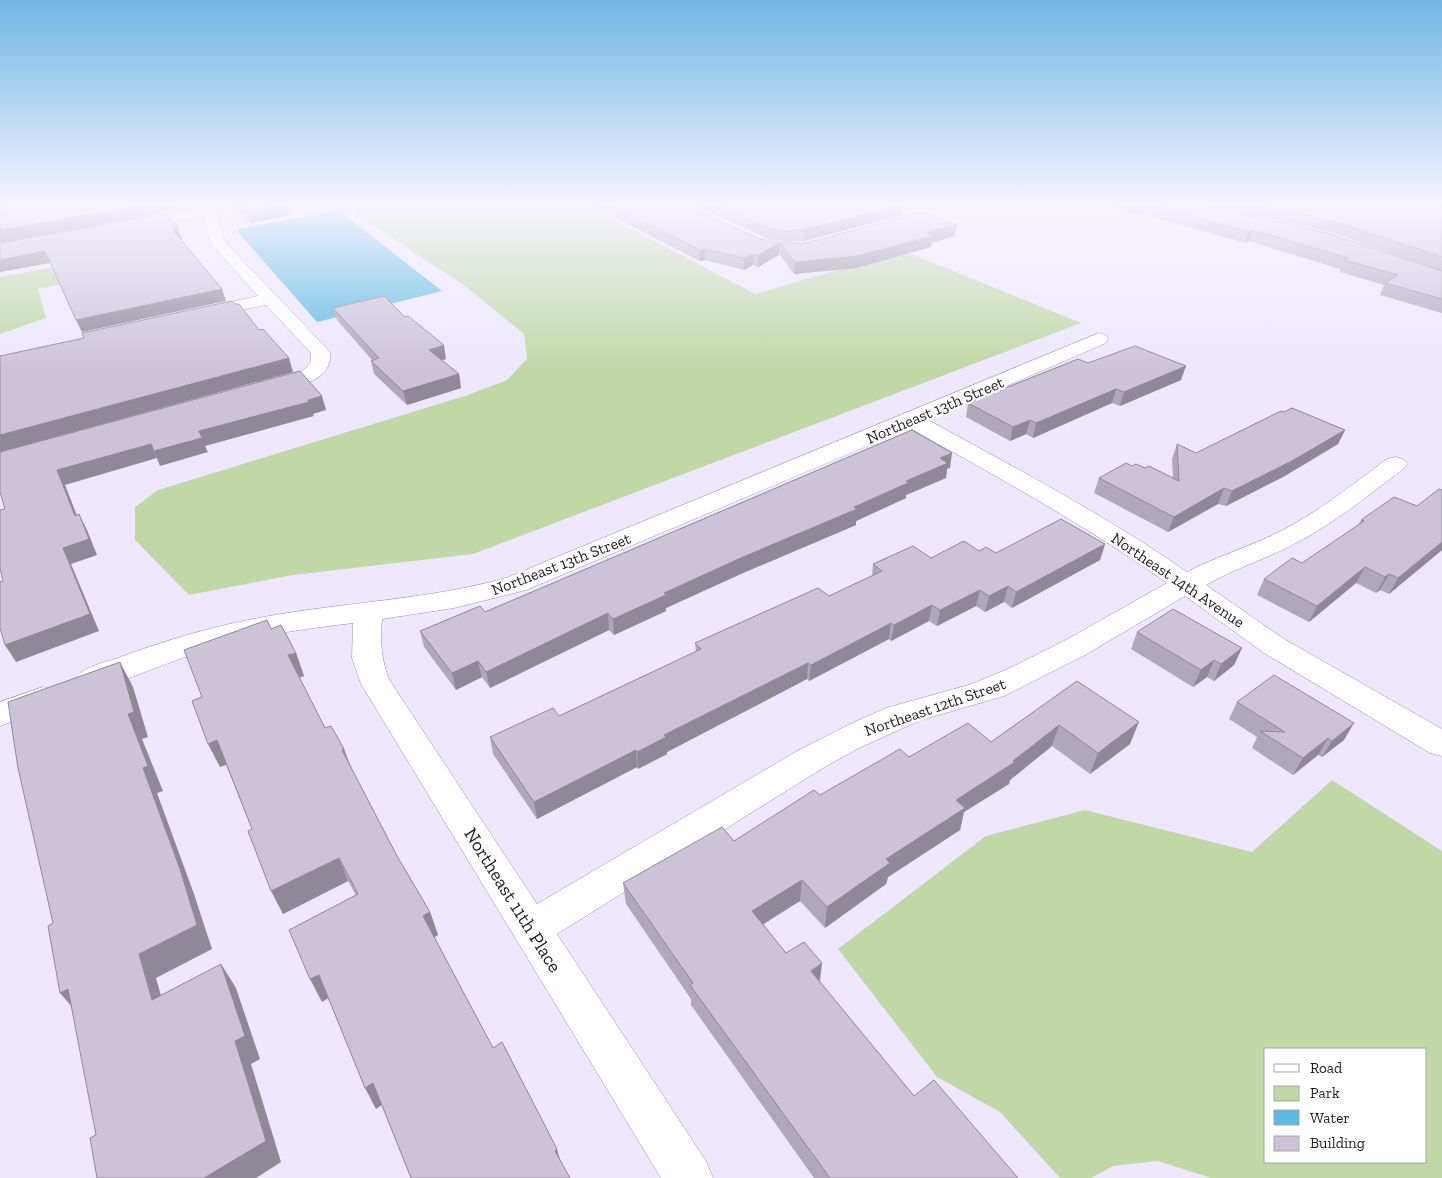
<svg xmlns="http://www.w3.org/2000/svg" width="1442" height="1178" viewBox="0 0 1442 1178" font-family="'Zilla Slab',serif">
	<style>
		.green { fill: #c0d8a6; fill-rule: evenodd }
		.water { fill: #5cb9e1 }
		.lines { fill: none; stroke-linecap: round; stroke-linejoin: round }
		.minor-casing { stroke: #9892a7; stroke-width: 1 }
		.minor { fill: #fff; fill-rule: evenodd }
		.wall { fill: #afa8ba }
		.shaded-wall { fill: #8f8897 }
		.building { fill: #ccc3d8; stroke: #8f8897 }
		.labels { text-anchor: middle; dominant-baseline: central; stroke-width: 5; stroke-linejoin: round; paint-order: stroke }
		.street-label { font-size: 16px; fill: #1e1b23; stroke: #fff }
		.near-street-label { font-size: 19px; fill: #1e1b23; stroke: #fff }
	</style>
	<rect width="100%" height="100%" fill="#eee7fe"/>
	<g class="green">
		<polygon points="342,205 586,205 755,294 904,251 1081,323 473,554 293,575 189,595 135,540 135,507 158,490 468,395 507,380 527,359 524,334 464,285"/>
		<polygon points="123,254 133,271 38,289 46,318 0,334 0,277"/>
		<path d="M1332,780L1442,851V1178H1211L1158,1161L1113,1166L1091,1178H1060L1000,1112L937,1077L838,949L986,836L1085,810L1252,852ZM1266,1049H1426V1162H1266Z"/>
	</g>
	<polygon class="water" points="338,210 442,291 317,322 238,232 239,229"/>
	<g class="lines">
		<defs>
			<g id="minor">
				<path d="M201,205H215L222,235L227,244L330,352C333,377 307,384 288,389C278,391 270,395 261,392L258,388L261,384C276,380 304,377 311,361V353L266,305L202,318L196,317L193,313L196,309L258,296L213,246L208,235L204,216L133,229L128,228L126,225L128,222L133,221L202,208Z"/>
				<path d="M1099,333L1106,335L1108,339L1106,343L928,420C1016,468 1105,515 1187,572C1217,556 1249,547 1279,532C1318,512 1352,485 1387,459L1395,457L1403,459L1407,464L1403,469C1369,495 1335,523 1296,543C1267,559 1235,568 1206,585L1284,639L1442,729V756L1430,753L1264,653L1185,596L1085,655L1004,696L921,720L859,748L823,768L557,934L706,1161L713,1178H661L361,684L352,658L353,623C304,629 254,635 207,650C167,662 128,680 88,692L77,689L73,681C81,667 103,663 118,658C166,640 214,626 264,617C345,602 427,600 506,578ZM910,428C997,477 1086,525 1167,583L1064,641L1010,668L972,684L886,708L848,725L799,750L537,904L390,681C381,661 380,641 382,619L454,608L526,590Z"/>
				<polygon points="43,687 54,690 59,698 54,706 0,726 0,702"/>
			</g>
		</defs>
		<use href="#minor" class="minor-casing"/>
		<use href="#minor" class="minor"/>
	</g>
	<g class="wall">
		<polygon points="231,205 287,205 290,215 251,223"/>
		<polygon points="590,205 684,205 779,255 758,267 753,265 744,270 705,260 700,261"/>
		<polygon points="693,205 913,205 903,208 902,215 804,241 784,242 771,240"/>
		<polygon points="1108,205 1202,205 1442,271 1442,313 1380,295 1384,285 1340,272 1340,269 1249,241 1245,243 1135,212 1131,213"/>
		<polygon points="1206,205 1442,205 1442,271 1333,233"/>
		<polygon points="957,225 955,236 932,243 931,247 856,268 794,274 780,255 780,243 806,243"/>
		<polygon points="333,308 446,359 442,360 459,374 461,388 407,405 374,374 371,361 372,360 337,320"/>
		<polygon points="1088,363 1181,380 1120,406 1112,403 1033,438 1026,434 1010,441 966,417 968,403"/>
		<polygon points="1345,430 1338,444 1283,477 1226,506 1218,504 1168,532 1094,493 1099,478 1132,466 1145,468 1173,478 1172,459 1177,444 1196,453"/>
		<polygon points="950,468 947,469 946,478 906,495 906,498 856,521 856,525 743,573 666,608 666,611 614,635 609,630 490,688 482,677 456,690 424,647 420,631 485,612"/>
		<polygon points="1442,490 1442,550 1389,594 1380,590 1376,593 1356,583 1309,622 1257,595 1264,579 1302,563 1358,526 1361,520 1417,506"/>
		<polygon points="1105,544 1100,560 1012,608 1004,602 985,612 976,606 937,626 929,621 891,641 889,639 809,681 807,679 667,752 667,754 638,769 637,767 537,819 493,754 490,737 559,716 696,652 695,643 829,596 872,576 873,564 931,558 979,551 996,553"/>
		<polygon points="271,629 296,653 304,676 299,678 325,728 344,749 351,768 397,856 430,912 438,935 434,937 493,1048 557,1149 382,1105 376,1109 328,998 322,1002 356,895 348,881 283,914 252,829 226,765 220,767 202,697"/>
		<polygon points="1137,632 1242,648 1234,665 1214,681 1207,677 1193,687 1131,649"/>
		<polygon points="1077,681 1130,744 1090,774 1052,746 1010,780 1009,784 964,812 960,830 888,877 886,884 825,928 800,901 763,924 786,953 822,963 820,982 914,1096 1018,1178 814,1178 691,1005 691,999 626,904 623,883 734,841 820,795 909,757 991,742"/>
		<polygon points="1237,702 1344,740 1322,757 1318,755 1293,775 1252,748 1257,737 1229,719"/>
	</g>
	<g class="shaded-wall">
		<polygon points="144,205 191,205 161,210 162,213 0,243 0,230"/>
		<polygon points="284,205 287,205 290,215 251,223 247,212"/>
		<polygon points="891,205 913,205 903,208 902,215 804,241 804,230"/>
		<polygon points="1133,205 1137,205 1135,212 1131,213"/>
		<polygon points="957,225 955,236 932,243 931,247 856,268 794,274 795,262 926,233"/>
		<polygon points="178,227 182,239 176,240 172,229"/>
		<polygon points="1253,230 1249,241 1245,243 1248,232"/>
		<polygon points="780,243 779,255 758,267 758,255"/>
		<polygon points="704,249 705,260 700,261 700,250"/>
		<polygon points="45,251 50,263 0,272 0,260"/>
		<polygon points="753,254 753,265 744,270 744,258"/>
		<polygon points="222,289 226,301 82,332 76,320"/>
		<polygon points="444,345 446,359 432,363 429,350"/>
		<polygon points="289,358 293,372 0,452 0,435"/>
		<polygon points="1186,366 1181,380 1120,406 1124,392"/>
		<polygon points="459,374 461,388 407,405 403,391"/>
		<polygon points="1116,389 1112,403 1033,438 1036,423"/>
		<polygon points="322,396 326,410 313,414 314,416 205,446 208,452 160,466 154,451 199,431"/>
		<polygon points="1030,420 1026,434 1010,441 1013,427"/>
		<polygon points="1345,430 1338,444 1283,477 1226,506 1232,491"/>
		<polygon points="151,444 157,458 65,485 83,531 75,516 57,470"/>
		<polygon points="952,453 950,468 947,469 946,478 906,495 906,498 856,521 856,525 743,573 666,608 666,611 614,635 613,619 664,593 854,507 906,481 940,458"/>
		<polygon points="1224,488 1218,504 1168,532 1174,517"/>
		<polygon points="79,514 87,530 97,555 71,564 99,631 16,662 5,645 63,548"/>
		<polygon points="1442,542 1442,550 1389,594 1398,578"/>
		<polygon points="1105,544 1100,560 1012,608 1016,592"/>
		<polygon points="1365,567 1356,583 1309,622 1317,606"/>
		<polygon points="1389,574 1380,590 1376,593 1385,577"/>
		<polygon points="1008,586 1004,602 985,612 989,596"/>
		<polygon points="980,590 976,606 937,626 940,610"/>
		<polygon points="932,605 929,621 891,641 894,625"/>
		<polygon points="608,613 609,630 490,688 486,672"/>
		<polygon points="891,623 889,639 809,681 811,665"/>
		<polygon points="1242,648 1234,665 1214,681 1221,664"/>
		<polygon points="296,653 304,676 297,678 288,655"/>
		<polygon points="1214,660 1207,677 1193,687 1201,670"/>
		<polygon points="478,661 482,677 456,690 452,673"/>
		<polygon points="120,662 133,687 148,737 142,739 163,791 157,793 194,894 212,949 156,978 169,1024 152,1000 139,954 128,714"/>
		<polygon points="808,663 807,679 667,752 667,754 638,769 637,752 664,735"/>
		<polygon points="1139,722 1130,744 1090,774 1098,753"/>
		<polygon points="1354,723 1344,740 1322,757 1332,741"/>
		<polygon points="1059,725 1052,746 1010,780 1009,784 964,812 960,830 888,877 886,884 825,928 827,907 886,859 956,800 1013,761"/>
		<polygon points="1328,738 1318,755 1293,775 1303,758"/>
		<polygon points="217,740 228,764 220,767 208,744"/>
		<polygon points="344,749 353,773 342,750"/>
		<polygon points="636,750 637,767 537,819 534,802"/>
		<polygon points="339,858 348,881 283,914 271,891"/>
		<polygon points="802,880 800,901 751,932 752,911"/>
		<polygon points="430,912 438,935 431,939 423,916"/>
		<polygon points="822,963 819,984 811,971"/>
		<polygon points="221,964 236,988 260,1059 251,1064 281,1162 256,1178 204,1178 235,1041"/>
		<polygon points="319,975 330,997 322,1002 310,979"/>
		<polygon points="68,989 80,1016 60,993"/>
		<polygon points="373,1083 383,1104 376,1109 365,1088"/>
		<polygon points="557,1149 563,1170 555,1151"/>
	</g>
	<g class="building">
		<polygon points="0,205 145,205 0,230"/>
		<polygon points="239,205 284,205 247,212"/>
		<polygon points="610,205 684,205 760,239 780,243 758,255 753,254 744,258 704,249 700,250"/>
		<polygon points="716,205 901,205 804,230 785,231 771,229"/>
		<polygon points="1153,205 1202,205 1327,233 1442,271 1442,299 1385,283 1398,275 1344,260 1348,258 1253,230 1248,232"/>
		<polygon points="1257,205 1442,205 1442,257 1337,222"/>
		<polygon points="922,212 957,225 926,233 933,236 857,256 795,262 780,243 806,243"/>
		<polygon points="167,213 178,227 172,229 222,289 76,320 45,251 0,260 0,243"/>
		<polygon points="384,296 405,317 408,316 444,345 429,350 459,374 403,391 371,361 379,358 333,308"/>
		<polygon points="232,301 235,304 239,304 259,330 263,329 289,358 0,435 0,356 84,338 82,333"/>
		<polygon points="1135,346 1186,366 1124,392 1116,389 1036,423 1030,420 1013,427 968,403 1078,359 1088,363"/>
		<polygon points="300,371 322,396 308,400 309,402 199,431 202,438 154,451 151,444 57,470 75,516 79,514 89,539 63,548 90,614 5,645 0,628 0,582 3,581 0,568 0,510 5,509 0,492 0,452"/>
		<polygon points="1292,408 1345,430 1290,462 1232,491 1224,488 1174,517 1099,478 1126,463 1132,466 1136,464 1145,468 1149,466 1179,481 1177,444 1196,453 1281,411 1284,412"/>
		<polygon points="912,430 952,453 940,458 948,463 906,481 908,483 854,507 857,509 743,557 664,593 666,595 613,619 608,613 486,672 478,661 452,673 420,631 480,606 485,612"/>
		<polygon points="1439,489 1442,490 1442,542 1398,578 1389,574 1385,577 1365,567 1317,606 1264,579 1292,558 1302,563 1364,521 1361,520 1394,497 1417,506"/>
		<polygon points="1061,519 1105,544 1016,592 1008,586 989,596 980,590 940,610 932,605 894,625 891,623 811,665 808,663 664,735 666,737 637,752 636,750 534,802 490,737 553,708 559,716 701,649 695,643 818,588 829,596 882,571 873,564 913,546 931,558 964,541 979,551 986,547 996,553"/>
		<polygon points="1173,609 1242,648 1221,664 1214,660 1201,670 1137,632"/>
		<polygon points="267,620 271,629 281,625 296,653 288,655 325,728 331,726 344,749 342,750 397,856 430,912 423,916 493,1048 502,1042 557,1149 555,1151 570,1178 411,1178 373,1083 365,1088 319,975 310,979 289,930 358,894 339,858 271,891 248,831 252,829 217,740 208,744 192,701 202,697 184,650"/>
		<polygon points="120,662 134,712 128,714 148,766 143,768 180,869 197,925 139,954 152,1000 221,964 245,1036 235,1041 266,1141 204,1178 97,1178 90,1138 96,1135 68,989 60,993 48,926 53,923 18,768 8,702"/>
		<polygon points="1274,675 1354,723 1332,741 1328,738 1303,758 1260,731 1285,732 1237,702"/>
		<polygon points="1077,681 1139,722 1098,753 1059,725 1013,761 1015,762 956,800 965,808 886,859 890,863 827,907 802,880 752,911 786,953 804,942 822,963 811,971 914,1096 934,1080 1018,1178 830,1178 690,985 693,983 623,883 722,827 734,841 814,790 820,795 900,749 909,757 968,723 991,742"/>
	</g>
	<linearGradient id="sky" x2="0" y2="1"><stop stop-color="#70b6e5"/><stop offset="0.55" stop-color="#f7f4ff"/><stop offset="1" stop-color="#f7f4ff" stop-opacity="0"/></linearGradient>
	<rect width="1442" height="370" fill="url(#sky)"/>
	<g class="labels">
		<g class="street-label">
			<text transform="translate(935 410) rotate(-23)">Northeast 13th Street</text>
			<text transform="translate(561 564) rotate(-21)">Northeast 13th Street</text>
			<text transform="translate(1178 580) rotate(34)">Northeast 14th Avenue</text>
			<text transform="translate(935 707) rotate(-19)">Northeast 12th Street</text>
		</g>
		<g class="near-street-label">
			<text transform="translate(513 900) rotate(58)">Northeast 11th Place</text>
		</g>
	</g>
	<rect x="1264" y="1048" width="162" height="115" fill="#ffffff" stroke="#a5a4a7"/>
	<rect x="1274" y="1064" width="25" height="8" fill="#ffffff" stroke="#a5a4a7"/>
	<text x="1310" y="1073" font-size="15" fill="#1e1b23">Road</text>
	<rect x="1274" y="1086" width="25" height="15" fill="#c0d8a6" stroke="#a5a4a7"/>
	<text x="1310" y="1098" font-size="15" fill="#1e1b23">Park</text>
	<rect x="1274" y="1110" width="25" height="15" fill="#5cb9e1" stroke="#a5a4a7"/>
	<text x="1310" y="1123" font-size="15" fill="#1e1b23">Water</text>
	<rect x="1274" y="1136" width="25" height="15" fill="#ccc3d8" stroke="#a5a4a7"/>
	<text x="1310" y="1148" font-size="15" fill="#1e1b23">Building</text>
</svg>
